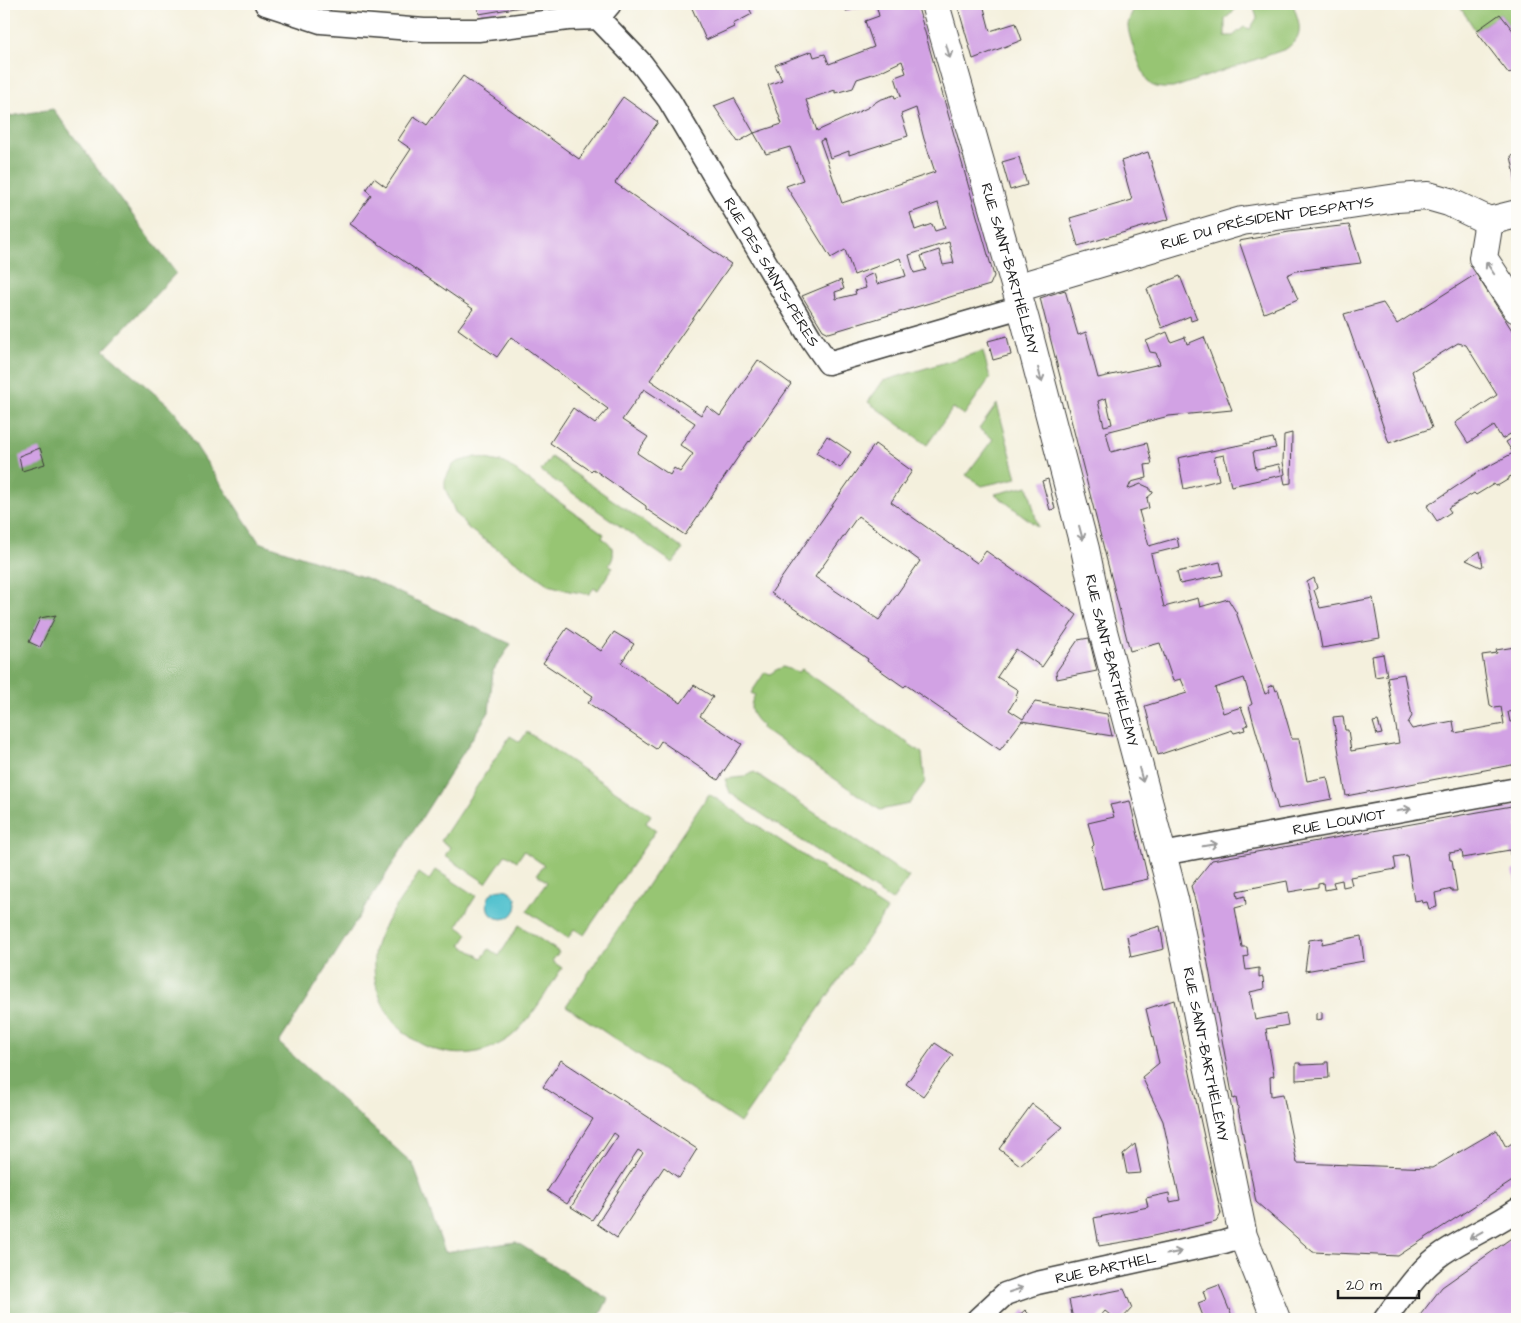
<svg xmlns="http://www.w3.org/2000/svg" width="1521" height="1323" viewBox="0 0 1521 1323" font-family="'Architects Daughter',sans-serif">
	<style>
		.green { fill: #97c573; stroke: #5a7048 }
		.forest { fill: #79aa65; stroke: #4a6340 }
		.water { fill: #55c2cf; stroke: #386f76 }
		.building { fill: #d2a2e4; fill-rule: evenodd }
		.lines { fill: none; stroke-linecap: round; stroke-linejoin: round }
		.street-casing { stroke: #3c3c39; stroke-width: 25 }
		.secondary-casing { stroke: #3c3c39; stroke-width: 30 }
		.street { stroke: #fff; stroke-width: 22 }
		.secondary { stroke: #fff; stroke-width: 28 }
		.oneway { stroke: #999 }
		.labels { text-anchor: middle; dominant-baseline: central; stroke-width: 5; stroke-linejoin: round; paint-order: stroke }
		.street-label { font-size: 15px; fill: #1c1c1c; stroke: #fdfcf7 }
	</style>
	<rect width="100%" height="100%" fill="#fdfcf7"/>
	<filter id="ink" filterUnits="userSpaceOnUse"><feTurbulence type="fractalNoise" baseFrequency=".02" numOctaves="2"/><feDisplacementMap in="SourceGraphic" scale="10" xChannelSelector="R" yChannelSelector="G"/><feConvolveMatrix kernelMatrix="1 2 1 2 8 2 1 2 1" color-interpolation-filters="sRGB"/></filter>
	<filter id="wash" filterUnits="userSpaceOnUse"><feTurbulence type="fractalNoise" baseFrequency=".0096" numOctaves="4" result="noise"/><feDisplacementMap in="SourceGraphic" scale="20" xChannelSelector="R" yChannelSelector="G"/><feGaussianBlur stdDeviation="1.12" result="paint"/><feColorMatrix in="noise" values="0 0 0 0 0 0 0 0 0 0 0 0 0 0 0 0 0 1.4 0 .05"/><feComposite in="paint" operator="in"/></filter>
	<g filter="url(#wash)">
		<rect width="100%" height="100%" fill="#f4f0dd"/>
		<g class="green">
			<path d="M1138,4H1238L1235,10L1225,19V36H1233L1244,27L1250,29L1257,18L1254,7L1258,4H1293C1299,23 1306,35 1286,49L1173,88C1165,88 1157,89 1150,84C1144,79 1127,34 1128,25C1129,18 1133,9 1138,4Z"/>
			<polygon points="1458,4 1517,4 1517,31 1515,33 1500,14 1476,31"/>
			<polygon points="983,351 990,378 964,415 953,408 927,445 868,402 883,381"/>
			<polygon points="997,404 1017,478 982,486 966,475 993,439 979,429"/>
			<path d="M476,457L505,463L604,534L602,538C613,544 617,554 609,565L613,567L598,590L594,588L589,594L569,591L549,585L469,529L455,512L445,488V480L452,466L457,462Z"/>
			<polygon points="551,457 683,549 673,563 541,471"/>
			<polygon points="1028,486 1038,527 995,494"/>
			<path d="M783,667L798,672L802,669L922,753L925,782L909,804L880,810L761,728L763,726C752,717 747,708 755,695L751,693L765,672L770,674L776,670Z"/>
			<polygon points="527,732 651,815 646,823 656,830 584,935 574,929 568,938 527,911 547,882 537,874 544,865 524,851 517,861 506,854 486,883 445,856 450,847 441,841 510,736 520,742"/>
			<polygon points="754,772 909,877 892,901 730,793 725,779 743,777"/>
			<polygon points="709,794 887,910 740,1123 566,1006"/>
			<path d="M436,870L476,896L457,926L468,934L461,945L482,958L489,949L499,956L519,925L559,952L552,961L562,968C547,990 526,1030 503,1042C449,1073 385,1039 375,979C374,970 373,958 375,949C381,924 405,895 419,873L429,880Z"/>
		</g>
		<polygon class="forest" points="53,109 176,273 104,350 176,412 198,449 259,542 369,579 511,644 493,671 489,712 279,1043 413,1164 445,1252 516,1242 608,1299 598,1319 4,1319 4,117"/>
		<circle class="water" cx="502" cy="904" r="15"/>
		<g id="blocks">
			<g class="building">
				<polygon points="477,4 527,4 527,6 479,14"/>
				<polygon points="696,4 747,4 752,14 733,24 734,27 706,40 691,6"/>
				<polygon points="844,4 874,4 846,11"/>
				<path d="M876,4H917L994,276L990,285L829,333L823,330L802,296L841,280L844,289L835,292L836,299L856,294L855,291L866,288L863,278L874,273L877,284L906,276L900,258L854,275L845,250L831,258L786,186L803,180L790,147L766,154L754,133L782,124L768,85L782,80L775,65L812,51L814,57L825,54L829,64L874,47L865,21L879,16ZM902,61L906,73L895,77L901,96L895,98L894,95L879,100L867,108L817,131L806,100L835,90V93L853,88L857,79L879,72ZM916,108L924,139L935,172L842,203L820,141L824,139L830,158L849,151V155L908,136L901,114ZM938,203L945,228L935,231L932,224L915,230L910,213ZM949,242L954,263L943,265L939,250L921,256L926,270L914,273L909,255Z"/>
				<polygon points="957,4 983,4 990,31 1016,23 1022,40 973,59"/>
				<polygon points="1500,14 1515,33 1517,31 1517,67 1509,74 1476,31"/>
				<path d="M463,76L579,159L623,97L658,122L615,183L731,264L650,380L701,415L707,406L720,416L758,360L791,384L750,442L749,441L685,535L646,509V506L593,469L591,471L550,443L573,408L595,424L608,409L511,337L497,357L458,329L473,309L350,224L371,195L366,189L374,178L386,187L411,149L398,140L414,116L427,125ZM644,389L695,423L680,445L693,454L680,472L674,468L670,475L637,453L648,437L622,420Z"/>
				<polygon points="734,98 754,133 738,142 714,106"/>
				<polygon points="1148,152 1169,219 1078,246 1070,218 1132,200 1121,161"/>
				<polygon points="1517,155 1517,181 1516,181 1511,156"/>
				<polygon points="1019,157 1027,185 1010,190 1002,162"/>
				<polygon points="1349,225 1361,263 1296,271 1287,275 1298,299 1264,313 1239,241 1289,232"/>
				<polygon points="1476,274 1517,338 1517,430 1502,439 1494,426 1468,443 1455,423 1497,395 1466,345 1458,343 1412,371 1432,428 1389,443 1344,314 1383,303 1397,324"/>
				<polygon points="1180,276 1197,319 1191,321 1190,316 1162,328 1147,289"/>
				<path d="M1065,290L1078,335L1086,332L1098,378L1160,364L1156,353L1150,352L1146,341L1167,332L1171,342L1185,337L1187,344L1204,337L1232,410L1169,416L1106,432L1111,452L1147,443L1152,464L1145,465L1147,478L1131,482L1128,489L1141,484L1150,488V491L1153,492V493L1147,498L1149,508L1139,511L1149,546L1177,538L1179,547L1151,554L1164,607L1198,598L1200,607L1228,599L1236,612L1265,694L1270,692L1268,687L1274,685L1276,691L1278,690L1292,739H1299L1307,781L1327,777L1332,799L1278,809L1249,706L1252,704L1244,678L1215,688L1223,713L1241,707L1248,725L1244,727L1245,730L1234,733L1232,730L1158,755L1145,706L1187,693L1181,679L1173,681L1160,643L1130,651L1040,298ZM1106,398L1112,424L1104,426L1098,401Z"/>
				<polygon points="1007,336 1011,355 993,360 988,341"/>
				<polygon points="1292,433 1291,483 1285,484 1283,475 1285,474 1283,462 1284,435"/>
				<polygon points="1517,435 1517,451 1513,453 1506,442"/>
				<polygon points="827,436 851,452 840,468 816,453"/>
				<polygon points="1273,438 1276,448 1253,452 1256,469 1279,464 1282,475 1231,486 1224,455 1214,457 1219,480 1184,489 1178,458"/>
				<path d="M875,444L912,471L891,502L977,563L986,551L1077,615L1042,667L1016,649L997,677L1018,690L1015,700L1009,710L1023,719L1035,702L1107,714L1112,736L1022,721L1000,750L906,685L904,687L867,661L868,659L771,593ZM858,516L920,561L879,620L815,577Z"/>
				<polygon points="40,448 45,464 22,471 19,456"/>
				<polygon points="1513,453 1517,455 1517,472 1512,474 1512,476 1509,477 1509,479 1499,485 1495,486 1494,484 1476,495 1474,493 1448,508 1451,512 1437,521 1427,506 1478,472"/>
				<polygon points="1048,479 1055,509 1050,510 1042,481"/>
				<polygon points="1480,551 1483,566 1481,567 1466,560"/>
				<polygon points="1220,562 1223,575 1180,584 1177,572"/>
				<polygon points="1314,578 1317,588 1314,590 1320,608 1373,598 1380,638 1322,648 1318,627 1307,582"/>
				<polygon points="56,615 40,647 29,642 40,618"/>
				<polygon points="567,628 601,651 614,632 634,644 621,663 681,703 694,685 713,697 700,716 742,744 718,780 661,741 656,749 588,703 593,696 543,663"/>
				<polygon points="1089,638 1097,671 1057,679 1056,672 1078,640"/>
				<polygon points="1515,647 1517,663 1517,702 1514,702 1515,711 1508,712 1510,722 1517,721 1517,764 1346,796 1333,717 1343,716 1345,730 1348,730 1351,751 1399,743 1387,677 1404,674 1412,716 1408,723 1412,729 1453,721 1455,733 1504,724 1501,707 1495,708 1490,705 1482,655 1497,653 1496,650"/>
				<polygon points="1383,654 1387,675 1375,677 1372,656"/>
				<polygon points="1378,721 1382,734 1377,735 1373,722"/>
				<polygon points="1130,801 1148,879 1102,889 1092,847 1094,845 1088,823 1114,817 1110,805"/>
				<polygon points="1517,805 1517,853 1510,855 1510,850 1463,858 1462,851 1449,853 1450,860 1452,860 1457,891 1452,891 1452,889 1435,893 1437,907 1429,909 1427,902 1422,903 1421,900 1414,901 1407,855 1394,857 1396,869 1350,877 1352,885 1343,887 1342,880 1333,882 1335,888 1325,890 1324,883 1318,884 1318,887 1289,892 1287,881 1237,891 1238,898 1245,896 1246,905 1235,908 1242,947 1247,947 1248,956 1244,957 1246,970 1259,968 1259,978 1263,977 1264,989 1250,992 1255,1020 1286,1014 1288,1025 1266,1029 1274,1076 1270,1077 1271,1096 1283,1094 1297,1163 1432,1168 1497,1130 1506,1147 1517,1140 1517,1178 1398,1256 1313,1252 1256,1202 1236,1098 1233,1099 1199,915 1191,886 1212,860"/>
				<polygon points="1513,870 1517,870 1517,885 1516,886"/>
				<polygon points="1160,926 1164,949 1131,957 1127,936"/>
				<polygon points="1361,936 1364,961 1305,971 1309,940 1323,938 1322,944"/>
				<polygon points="1174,1000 1221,1214 1216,1222 1135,1240 1099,1246 1094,1218 1148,1207 1146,1198 1169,1193 1170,1202 1180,1200 1163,1121 1142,1077 1159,1063 1146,1009"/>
				<polygon points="1322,1012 1322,1019 1316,1020 1316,1013"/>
				<polygon points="935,1043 953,1055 923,1096 906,1084"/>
				<polygon points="561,1060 697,1149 679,1178 664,1167 617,1238 597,1224 643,1153 638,1150 592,1220 571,1207 618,1136 614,1133 567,1204 547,1191 593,1119 543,1087"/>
				<polygon points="1325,1062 1328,1062 1329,1078 1296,1080 1296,1063 1300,1063 1301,1065 1325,1064"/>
				<polygon points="1032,1104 1063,1127 1020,1165 999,1149"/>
				<polygon points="1135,1144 1141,1173 1127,1174 1123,1154"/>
				<polygon points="1517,1234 1517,1316 1512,1319 1417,1319 1442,1287"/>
				<polygon points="1219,1285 1233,1319 1204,1319 1198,1303 1206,1300 1203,1291"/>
				<polygon points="1124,1289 1132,1308 1122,1319 1115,1319 1105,1311 1098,1319 1073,1319 1069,1300"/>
				<polygon points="1025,1310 1034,1319 1015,1319"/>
			</g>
		</g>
	</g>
	<g filter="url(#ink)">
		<use href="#blocks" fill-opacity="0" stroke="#3c3c39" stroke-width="1"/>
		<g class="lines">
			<defs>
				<g id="street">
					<polyline points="266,4 321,22 424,30 478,30 568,19 598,18 610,4"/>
					<path id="s1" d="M598,18L642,64L669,100L810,337L828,363L1021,307"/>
					<path id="s2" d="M1162,854L1517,789"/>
					<path id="s3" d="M978,1319L1005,1294L1037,1283L1224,1242L1243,1236"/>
					<path d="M1385,1319C1402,1296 1419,1269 1443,1253C1467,1237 1494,1226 1517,1210"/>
				</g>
				<g id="secondary">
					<path id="s4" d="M935,4L1025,320L1085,549L1099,616L1174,899L1243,1236L1276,1319"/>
					<polyline points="1489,221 1483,258 1517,309"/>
					<path id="s5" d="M1016,288L1242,221L1397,198L1428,196L1449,202L1489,221L1517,214"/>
				</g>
			</defs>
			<use href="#street" class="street-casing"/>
			<use href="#secondary" class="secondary-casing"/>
			<use href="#street" class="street"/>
			<use href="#secondary" class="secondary"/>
		</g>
		<defs><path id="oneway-shaft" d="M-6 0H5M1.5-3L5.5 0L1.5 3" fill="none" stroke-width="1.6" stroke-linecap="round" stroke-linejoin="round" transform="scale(1.25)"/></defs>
		<g class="oneway">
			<use href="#oneway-shaft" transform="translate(948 51) rotate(74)"/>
			<use href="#oneway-shaft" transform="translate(1490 268) rotate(-124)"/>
			<use href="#oneway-shaft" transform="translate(1040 375) rotate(75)"/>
			<use href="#oneway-shaft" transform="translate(1081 533) rotate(75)"/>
			<use href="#oneway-shaft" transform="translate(1141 775) rotate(75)"/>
			<use href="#oneway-shaft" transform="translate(1404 810) rotate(-10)"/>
			<use href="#oneway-shaft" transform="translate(1210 845) rotate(-10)"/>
			<use href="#oneway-shaft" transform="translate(1476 1235) rotate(151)"/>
			<use href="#oneway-shaft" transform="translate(1174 1253) rotate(-12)"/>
			<use href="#oneway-shaft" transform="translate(1016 1290) rotate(-18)"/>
		</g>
	</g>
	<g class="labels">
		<g class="street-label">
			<text stroke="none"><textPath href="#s5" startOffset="260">RUE DU PRÉSIDENT DESPATYS</textPath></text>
			<text stroke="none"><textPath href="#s4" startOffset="275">RUE SAINT-BARTHÉLÉMY</textPath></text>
			<text stroke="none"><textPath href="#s1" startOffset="309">RUE DES SAINTS-PÈRES</textPath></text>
			<text stroke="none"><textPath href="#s4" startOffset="680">RUE SAINT-BARTHÉLÉMY</textPath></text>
			<text stroke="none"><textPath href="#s2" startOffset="180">RUE LOUVIOT</textPath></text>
			<text stroke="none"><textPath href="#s4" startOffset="1085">RUE SAINT-BARTHÉLÉMY</textPath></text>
			<text stroke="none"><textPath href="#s3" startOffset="141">RUE BARTHEL</textPath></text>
		</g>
	</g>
	<rect width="1521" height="1323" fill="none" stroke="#fdfcf7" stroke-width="20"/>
	<path d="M1338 1290v8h81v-8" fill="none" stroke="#1c1c1c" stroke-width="2.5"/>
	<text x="1346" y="1290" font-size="15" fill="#1c1c1c" stroke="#fdfcf7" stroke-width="4" paint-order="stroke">20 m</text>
</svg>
